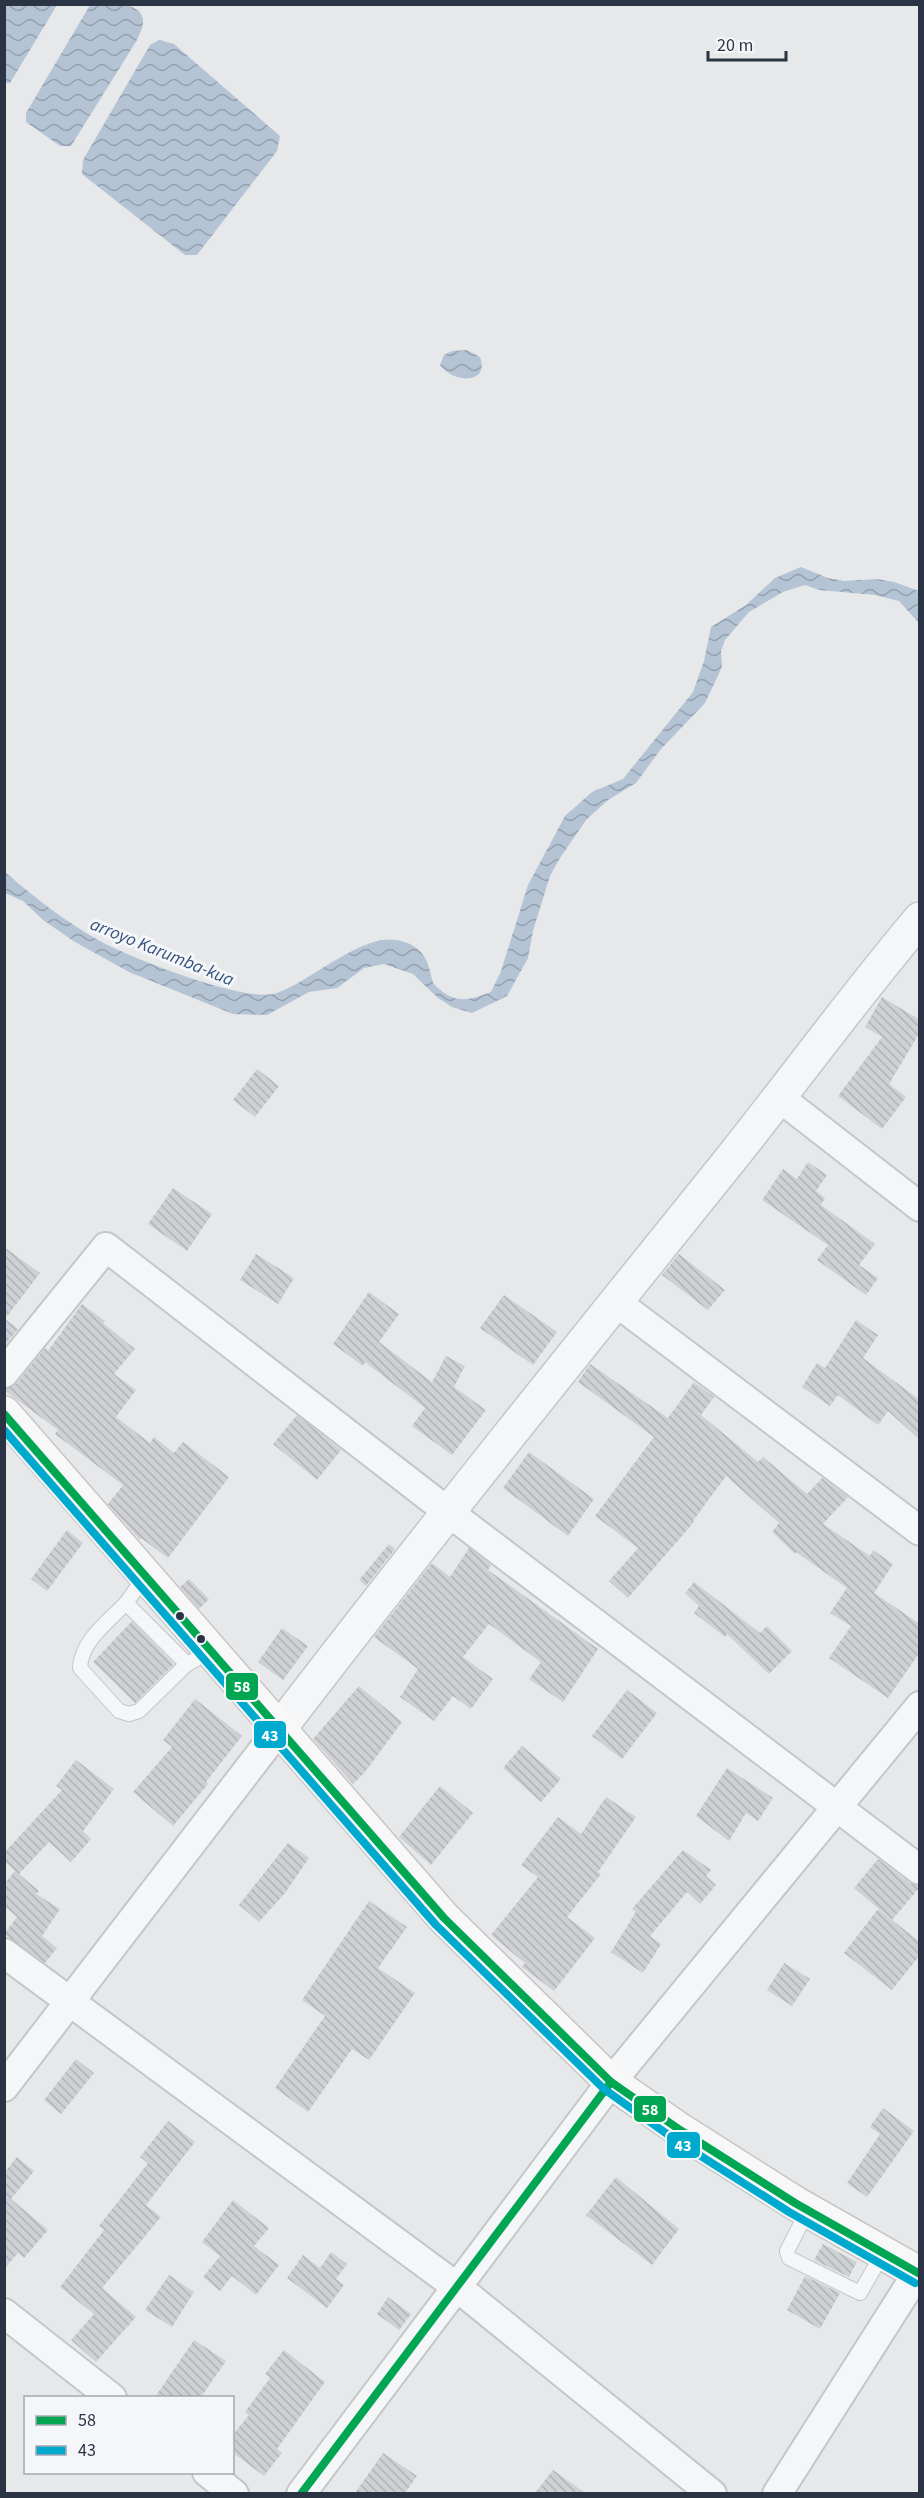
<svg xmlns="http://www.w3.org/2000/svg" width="924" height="2498" viewBox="0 0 924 2498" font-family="'Source Sans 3',sans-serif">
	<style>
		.water { fill: url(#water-waves) }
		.building { fill: url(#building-back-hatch) }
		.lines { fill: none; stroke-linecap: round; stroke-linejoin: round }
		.service-casing { stroke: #c4c6c8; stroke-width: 16 }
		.minor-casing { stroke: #c4c6c8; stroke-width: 32 }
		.tertiary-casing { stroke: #c4c6c8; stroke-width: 36 }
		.secondary-casing { stroke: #c4c6c8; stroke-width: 36 }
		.service { stroke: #f5f6f7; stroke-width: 14 }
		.minor { stroke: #f5f6f7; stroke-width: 28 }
		.tertiary { stroke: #f5f6f7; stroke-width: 33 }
		.secondary { stroke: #f8f8f8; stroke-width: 33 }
		.bus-1-casing { stroke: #f4f6f9; stroke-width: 12 }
		.bus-2-casing { stroke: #f4f6f9; stroke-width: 12 }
		.bus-1 { stroke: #00a651; stroke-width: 8 }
		.bus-2 { stroke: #00a9ce; stroke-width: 8 }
		.bus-dot { fill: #2b3445; stroke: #f4f6f9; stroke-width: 2 }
		.labels { text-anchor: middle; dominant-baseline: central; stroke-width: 6; stroke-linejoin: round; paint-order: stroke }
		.water-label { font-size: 18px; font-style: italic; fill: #34527a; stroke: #f4f6f9 }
		.line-badge { stroke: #f4f6f9; stroke-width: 2 }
		.badge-label { font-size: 16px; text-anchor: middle; font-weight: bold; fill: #fff }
	</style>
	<defs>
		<pattern id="water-waves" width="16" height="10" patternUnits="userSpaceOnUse" patternTransform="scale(1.5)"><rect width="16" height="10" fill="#b4c4d5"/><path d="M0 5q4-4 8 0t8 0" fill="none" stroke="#93a0af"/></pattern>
		<pattern id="building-back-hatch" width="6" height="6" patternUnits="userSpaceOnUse" patternTransform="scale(1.5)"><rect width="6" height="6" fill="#ced0d3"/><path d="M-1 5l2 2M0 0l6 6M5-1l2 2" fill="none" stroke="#b1b3b6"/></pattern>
	</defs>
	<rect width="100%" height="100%" fill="#e6e8ea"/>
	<g class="water">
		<polygon points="5,4 57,5 10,83 5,83"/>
		<path d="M90,5C105,4 144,0 143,22C143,28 139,35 137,40L71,146H60L26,122V113Z"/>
		<polygon points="159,40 174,44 280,136 277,151 197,255 185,255 82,174 83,160 150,45"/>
		<path d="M467,350L480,357C490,384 454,384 440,365L444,355L452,351Z"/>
		<path d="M801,567L828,578L844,581L877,579L894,582L919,591V623L899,601L875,595L819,590L805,585L783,592L749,612L725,640L721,651L722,667L705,703L661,749L636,783L608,800L586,820L560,858L550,876L533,931L528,958L507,996L472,1013L452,1007L438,998L413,974L384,964L364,968L337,988L309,992L267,1015L233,1014L129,972L75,942L43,920L23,901L5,893V872C35,898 66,922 100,941C131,958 247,1004 277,993C311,981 361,934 396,940C415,943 426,953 430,971C431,975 432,981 434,984C436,987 441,990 444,993C460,1004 475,998 491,992L501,971L528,885L565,816L592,792L623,779L693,692L704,661L711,627L746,605L775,578Z"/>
	</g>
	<g class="building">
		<polygon points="882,997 920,1020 920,1032 889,1084 906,1097 882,1129 838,1096 882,1037 865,1027"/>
		<polygon points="257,1069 279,1086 255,1117 233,1100"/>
		<polygon points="808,1162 827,1175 816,1191 825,1198 821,1205 875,1244 859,1265 878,1278 866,1295 817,1260 828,1245 762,1200 783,1169 797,1179"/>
		<polygon points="173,1188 212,1214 187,1251 148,1224"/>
		<polygon points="4,1247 40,1273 5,1319 18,1329 4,1346"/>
		<polygon points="256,1254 294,1278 278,1304 240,1280"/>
		<polygon points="679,1254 725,1290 708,1310 662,1275"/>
		<polygon points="369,1292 399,1314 379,1342 432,1382 446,1356 465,1366 454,1387 486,1410 452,1455 412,1426 425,1408 365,1362 363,1366 333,1344"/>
		<polygon points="504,1295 557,1332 533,1365 480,1328"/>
		<polygon points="82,1304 105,1321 103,1323 135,1349 114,1374 136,1390 116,1417 150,1443 154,1437 174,1453 183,1442 229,1477 168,1558 141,1538 140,1540 108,1504 123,1485 55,1434 58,1430 4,1390 17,1383 45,1348 48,1351"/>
		<polygon points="856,1320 878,1335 863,1358 920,1400 920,1440 888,1411 878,1425 838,1395 830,1406 802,1387 817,1363 825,1368"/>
		<polygon points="590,1364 668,1418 694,1382 714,1397 701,1415 758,1462 763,1457 807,1494 822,1478 848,1497 823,1524 870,1556 873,1550 893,1564 874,1593 920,1624 920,1652 888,1698 829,1658 851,1626 830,1613 847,1588 796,1552 795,1554 772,1532 779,1523 726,1476 693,1521 694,1522 628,1598 609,1581 638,1548 595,1516 654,1437 578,1382"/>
		<polygon points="297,1415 341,1450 317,1480 273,1444"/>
		<polygon points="529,1452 594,1499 568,1536 503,1488"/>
		<polygon points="67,1530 83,1543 47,1591 31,1579"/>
		<polygon points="389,1544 395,1549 366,1586 359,1580"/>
		<polygon points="469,1548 491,1565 488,1570 598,1649 563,1702 529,1679 541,1662 489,1624 463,1657 493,1679 471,1709 453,1696 434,1721 400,1697 418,1669 374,1637 432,1563 450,1577"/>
		<polygon points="189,1579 209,1599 199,1609 180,1587"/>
		<polygon points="694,1582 760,1633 767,1626 792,1651 769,1674 727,1634 725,1637 694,1613 699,1606 685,1593"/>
		<polygon points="132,1621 174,1664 135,1703 93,1662"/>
		<polygon points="282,1628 308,1646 283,1680 258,1662"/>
		<polygon points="359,1686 402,1722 365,1772 353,1784 313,1739"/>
		<polygon points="627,1690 657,1713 622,1759 592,1736"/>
		<polygon points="195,1699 242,1736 206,1782 208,1784 173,1826 133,1792 172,1747 163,1740"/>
		<polygon points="522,1746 561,1779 541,1802 503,1768"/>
		<polygon points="76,1760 114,1789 83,1831 91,1839 71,1862 49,1842 19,1874 39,1891 36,1894 60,1909 42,1936 57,1948 45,1963 4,1934 17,1917 4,1906 4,1884 15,1871 4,1861 4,1853 62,1790 56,1786"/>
		<polygon points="727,1768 773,1798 758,1821 746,1813 729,1841 696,1816"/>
		<polygon points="440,1786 473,1813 431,1865 399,1837"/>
		<polygon points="606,1797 636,1817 598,1872 601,1874 567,1917 595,1938 554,1991 522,1967 525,1963 491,1935 538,1877 521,1865 558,1817 581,1834"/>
		<polygon points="288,1843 309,1858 285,1893 259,1922 239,1905"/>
		<polygon points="683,1850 711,1870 706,1876 716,1885 700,1904 687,1892 650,1936 661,1944 643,1973 611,1952 636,1912 632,1909"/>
		<polygon points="878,1859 910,1883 920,1887 892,1920 854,1888"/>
		<polygon points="369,1901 407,1927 378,1968 415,1993 369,2060 352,2049 308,2112 275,2088 325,2016 302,2000"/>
		<polygon points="878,1909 920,1942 920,1955 892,1990 844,1953"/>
		<polygon points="784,1963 810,1979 792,2006 767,1990"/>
		<polygon points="76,2059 94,2073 61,2114 44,2100"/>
		<polygon points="883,2108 914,2131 867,2197 847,2183 880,2134 870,2127"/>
		<polygon points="168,2121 195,2142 146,2205 161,2217 102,2288 136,2317 96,2362 71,2340 94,2314 60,2287 104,2230 99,2226 148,2163 140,2157"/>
		<polygon points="17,2157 34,2171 11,2199 48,2230 24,2258 18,2253 4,2269 4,2173"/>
		<polygon points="616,2177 679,2229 652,2265 586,2215"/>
		<polygon points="233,2200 269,2228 254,2246 279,2265 256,2295 232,2276 220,2291 203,2277 220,2256 202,2242"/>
		<polygon points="823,2244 857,2262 849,2277 814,2260"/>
		<polygon points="331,2252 347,2264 336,2279 344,2285 327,2308 287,2278 303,2255 320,2268"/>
		<polygon points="169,2275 194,2292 172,2327 145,2310"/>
		<polygon points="805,2276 840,2293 820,2329 787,2310"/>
		<polygon points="388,2297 411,2314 399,2330 377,2314"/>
		<polygon points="194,2340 226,2361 201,2397 155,2397"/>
		<polygon points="284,2350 325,2382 277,2449 282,2453 264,2476 232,2452 232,2436 249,2415 245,2412 270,2378 265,2374"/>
		<polygon points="383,2453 417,2476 405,2493 355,2493"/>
		<polygon points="553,2470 585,2493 535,2493"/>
	</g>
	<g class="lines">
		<defs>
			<g id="service">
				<polyline points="146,1575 126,1603 187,1664 195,1660"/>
				<path d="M126,1603C108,1622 81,1641 80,1668L119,1711L129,1714L139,1711L187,1664"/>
				<polyline points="808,2210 787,2251 789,2258 860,2293 883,2253"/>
			</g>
			<g id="minor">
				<polyline points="780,1098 920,1207"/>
				<polyline points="616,1302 920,1531"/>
				<polyline points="4,1373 106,1247 447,1511 920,1870"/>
				<polyline points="4,1953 457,2287 712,2494"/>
				<polyline points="4,2087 280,1728"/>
				<polyline points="4,2313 112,2398"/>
				<polyline points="207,2472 234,2494"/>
				<polyline points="301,2494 611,2082 920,1706"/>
				<polyline points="777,2494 920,2269"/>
			</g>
			<path id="tertiary" d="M280,1728C428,1535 581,1345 734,1155C796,1077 855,996 920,919"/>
			<polyline id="secondary" points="4,1413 444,1918 611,2082 680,2130 795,2203 920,2274"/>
		</defs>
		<use href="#service" class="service-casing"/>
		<use href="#minor" class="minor-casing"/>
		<use href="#tertiary" class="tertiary-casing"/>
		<use href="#secondary" class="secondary-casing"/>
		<use href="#service" class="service"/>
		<use href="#minor" class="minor"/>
		<use href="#tertiary" class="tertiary"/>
		<use href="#secondary" class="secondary"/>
		<defs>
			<g id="bus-1">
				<polyline points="4,1414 444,1918 611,2082 680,2130 795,2203 920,2274"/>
				<polyline points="301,2494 611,2082"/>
			</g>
			<polyline id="bus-2" points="4,1430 436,1925 604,2089 674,2139 789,2212 915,2283"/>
		</defs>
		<use href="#bus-1" class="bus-1-casing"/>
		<use href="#bus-2" class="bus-2-casing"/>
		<use href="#bus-1" class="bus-1"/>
		<use href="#bus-2" class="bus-2"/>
	</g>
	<g class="bus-dot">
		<circle cx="180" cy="1616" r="5"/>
		<circle cx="201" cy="1639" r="5"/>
	</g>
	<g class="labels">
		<g class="water-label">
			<text transform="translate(162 952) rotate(22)">arroyo Karumba-kua</text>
		</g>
	</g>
	<g class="line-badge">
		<rect x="225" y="1672" width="34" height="29" rx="6" fill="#00a651"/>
		<rect x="253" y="1720" width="34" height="29" rx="6" fill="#00a9ce"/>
		<rect x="633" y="2095" width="34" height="28" rx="6" fill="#00a651"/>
		<rect x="666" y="2131" width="35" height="28" rx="6" fill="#00a9ce"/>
	</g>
	<g class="badge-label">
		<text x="242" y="1692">58</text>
		<text x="270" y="1741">43</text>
		<text x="650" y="2115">58</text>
		<text x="683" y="2151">43</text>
	</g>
	<rect width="924" height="2498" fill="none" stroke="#2b3445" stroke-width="12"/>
	<rect x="24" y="2396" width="210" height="78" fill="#f4f6f9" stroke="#a4a8b1" stroke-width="1.5"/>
	<rect x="36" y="2416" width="30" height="9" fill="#00a651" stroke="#a4a8b1" stroke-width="1.5"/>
	<text x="78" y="2426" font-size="18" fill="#2b3445">58</text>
	<rect x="36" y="2446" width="30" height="9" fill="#00a9ce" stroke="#a4a8b1" stroke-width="1.5"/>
	<text x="78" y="2456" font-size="18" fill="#2b3445">43</text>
	<path d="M708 51v9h78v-9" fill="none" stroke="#2b3445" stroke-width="3"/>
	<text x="717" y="51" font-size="18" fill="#2b3445" stroke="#f4f6f9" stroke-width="4.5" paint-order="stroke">20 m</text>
</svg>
